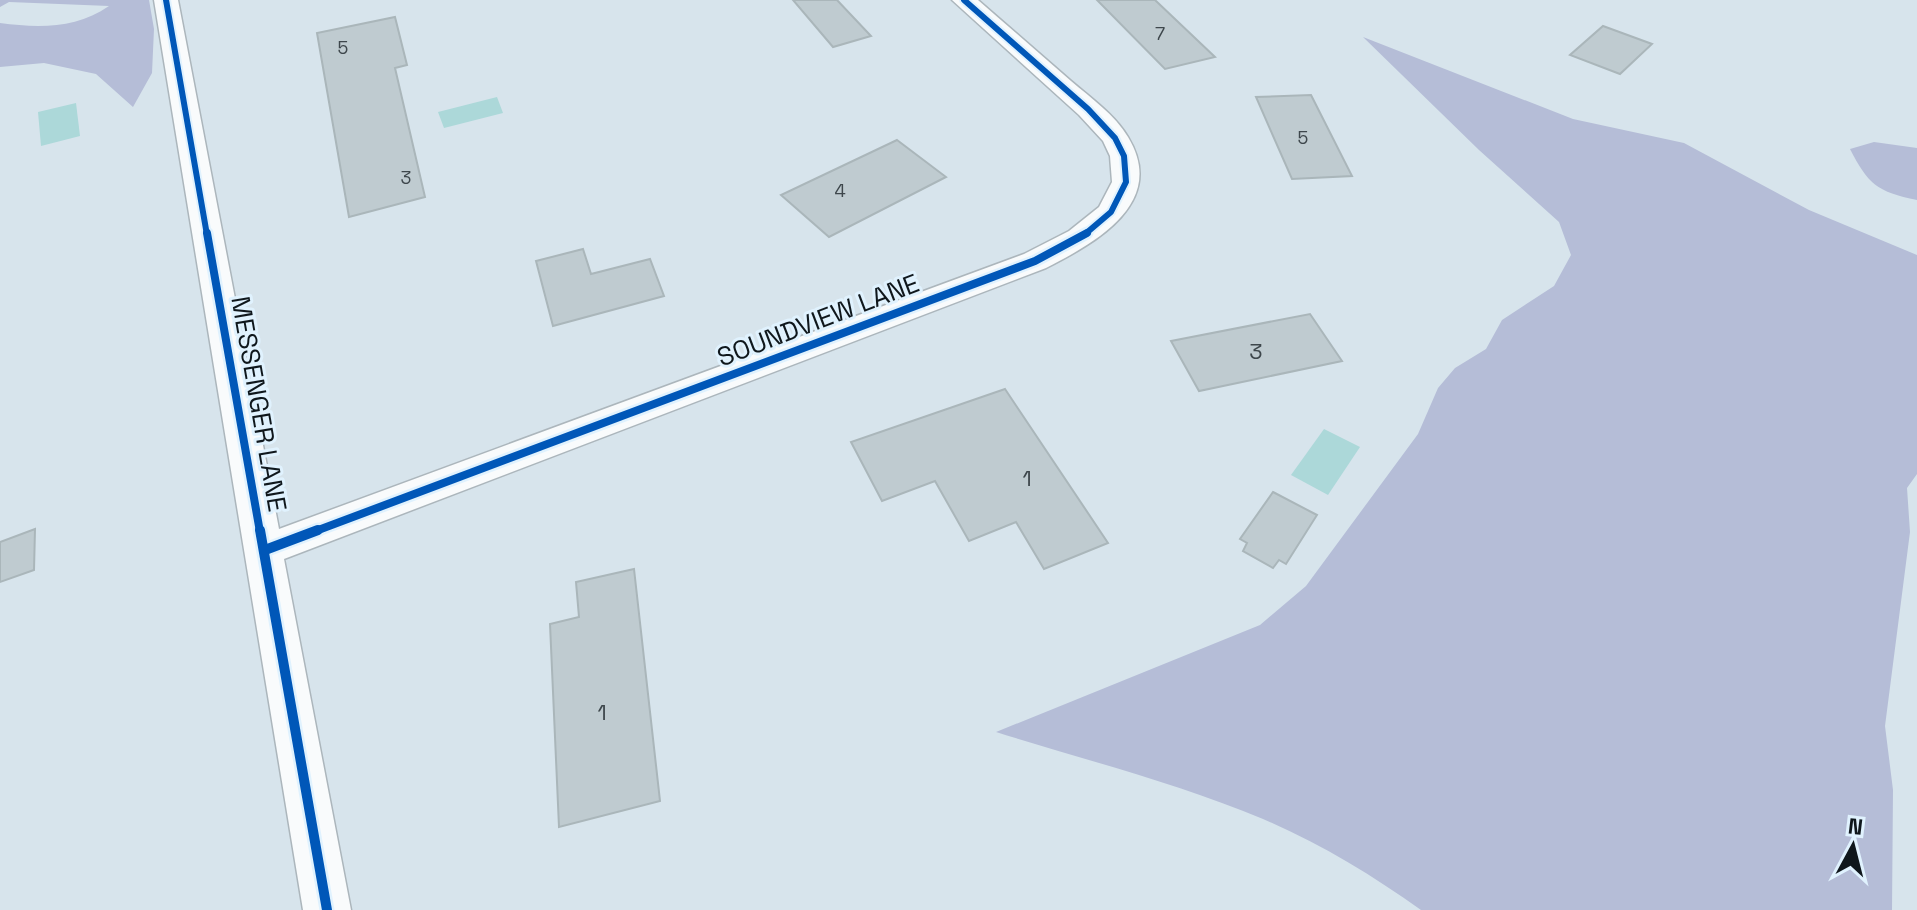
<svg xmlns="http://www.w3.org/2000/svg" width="1917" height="910" viewBox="0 0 1917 910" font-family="'Space Grotesk',sans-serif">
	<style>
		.forest { fill: #b5bdd7 }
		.water { fill: #acd8d9 }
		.building { fill: #bfcbd0; stroke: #aab6ba; stroke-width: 2 }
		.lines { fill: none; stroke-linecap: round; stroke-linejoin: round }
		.street-casing { stroke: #acb6bc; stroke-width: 3 }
		.street { fill: #f9fbfc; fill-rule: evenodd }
		.cycleway-far2-casing { stroke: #e0f2fe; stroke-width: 10 }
		.cycleway-far1-casing { stroke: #e0f2fe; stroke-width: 13 }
		.cycleway-casing { stroke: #e0f2fe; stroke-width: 15 }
		.cycleway-far2 { stroke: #0057b8; stroke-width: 6 }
		.cycleway-far1 { stroke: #0057b8; stroke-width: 8 }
		.cycleway { stroke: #0057b8; stroke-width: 10 }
		.labels { text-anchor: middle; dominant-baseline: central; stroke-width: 6; stroke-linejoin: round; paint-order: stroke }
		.far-number-label { font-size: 18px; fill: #3e474c }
		.number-label { font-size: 22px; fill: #3e474c }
		.street-label { font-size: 26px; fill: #0f171c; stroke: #e0f2fe }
	</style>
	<rect width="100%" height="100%" fill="#d7e4ec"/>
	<g class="forest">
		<path d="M0,0H149L154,29L152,73L133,107L96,74L44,63L0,67V23C38,28 76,29 109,6L9,2L0,7Z"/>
		<path d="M1363,37L1573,119L1684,143L1809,210L1917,255V474L1907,488L1910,532L1885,726L1893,790L1892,910H1421C1372,875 1319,843 1263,819C1177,783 1085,760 996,732L1260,625L1306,586L1418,434L1438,388L1455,368L1486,349L1502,320L1554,286L1571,255L1559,222L1479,150Z"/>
		<path d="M1874,142L1917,148V200C1877,192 1868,184 1850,149Z"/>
	</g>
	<g class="water">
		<polygon points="497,97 503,113 444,128 438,112"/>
		<polygon points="76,103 80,136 41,146 38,112"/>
		<polygon points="1324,429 1360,447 1328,495 1291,475"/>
	</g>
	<g class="building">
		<polygon points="793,0 837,0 871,36 833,47"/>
		<polygon points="1097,0 1155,0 1215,57 1165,69"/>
		<polygon points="395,17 407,65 395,68 425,197 349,217 317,33"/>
		<polygon points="1603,26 1652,44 1620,74 1570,55"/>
		<polygon points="1311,95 1352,176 1292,179 1256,97"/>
		<polygon points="897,140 946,177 829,237 781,195"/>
		<polygon points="583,249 591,274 650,259 664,296 553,326 536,261"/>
		<polygon points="1310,314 1342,361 1199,391 1171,341"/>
		<polygon points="1005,389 1108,543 1044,569 1016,522 969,541 935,481 882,501 851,442"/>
		<polygon points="1273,492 1317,515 1286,564 1279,560 1273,568 1243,551 1247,543 1240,539"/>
		<polygon points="35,529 34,570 0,582 0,542"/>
		<polygon points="634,569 660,801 559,827 550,624 579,617 576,582"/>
	</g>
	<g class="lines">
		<defs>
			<path id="street" d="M154,0H178L279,529L1024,254L1069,231L1099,207L1112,182L1110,156L1103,141L1079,115L952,0H978C1009,27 1040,54 1071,81C1091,98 1115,115 1128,137C1168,203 1095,243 1046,268L284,559L351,910H303Z"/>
		</defs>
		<use href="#street" class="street-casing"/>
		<use href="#street" class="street"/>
		<defs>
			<g id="cycleway-far2">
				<polyline points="166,0 207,235"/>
				<polyline points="964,0 1088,109 1115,138 1124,156 1126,182 1111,212 1084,235"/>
			</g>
			<g id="cycleway-far1">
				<polyline points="207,233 260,532"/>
				<polyline points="313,532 1035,261 1087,233"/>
			</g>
			<g id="cycleway">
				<polyline points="260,530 327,910"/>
				<polyline points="265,550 318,530"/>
			</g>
		</defs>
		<use href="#cycleway-far2" class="cycleway-far2-casing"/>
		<use href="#cycleway-far1" class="cycleway-far1-casing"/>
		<use href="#cycleway" class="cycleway-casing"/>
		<use href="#cycleway-far2" class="cycleway-far2"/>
		<use href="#cycleway-far1" class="cycleway-far1"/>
		<use href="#cycleway" class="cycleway"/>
	</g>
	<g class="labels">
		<g class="far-number-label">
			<text x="1160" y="33">7</text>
			<text x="343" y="47">5</text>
			<text x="1303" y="137">5</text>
			<text x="406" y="177">3</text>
			<text x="840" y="190">4</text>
		</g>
		<g class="number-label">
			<text x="1256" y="351">3</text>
			<text x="1027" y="478">1</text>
			<text x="602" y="712">1</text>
		</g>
		<g class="street-label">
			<text transform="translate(818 320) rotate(-21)">SOUNDVIEW LANE</text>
			<text transform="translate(259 404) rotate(80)">MESSENGER LANE</text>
		</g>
	</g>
	<g transform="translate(1853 846) rotate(7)" stroke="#e0f2fe" stroke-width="6" paint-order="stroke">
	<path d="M0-6L14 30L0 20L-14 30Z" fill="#0f171c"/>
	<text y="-12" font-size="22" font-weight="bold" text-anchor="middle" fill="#0f171c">N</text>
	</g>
</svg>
